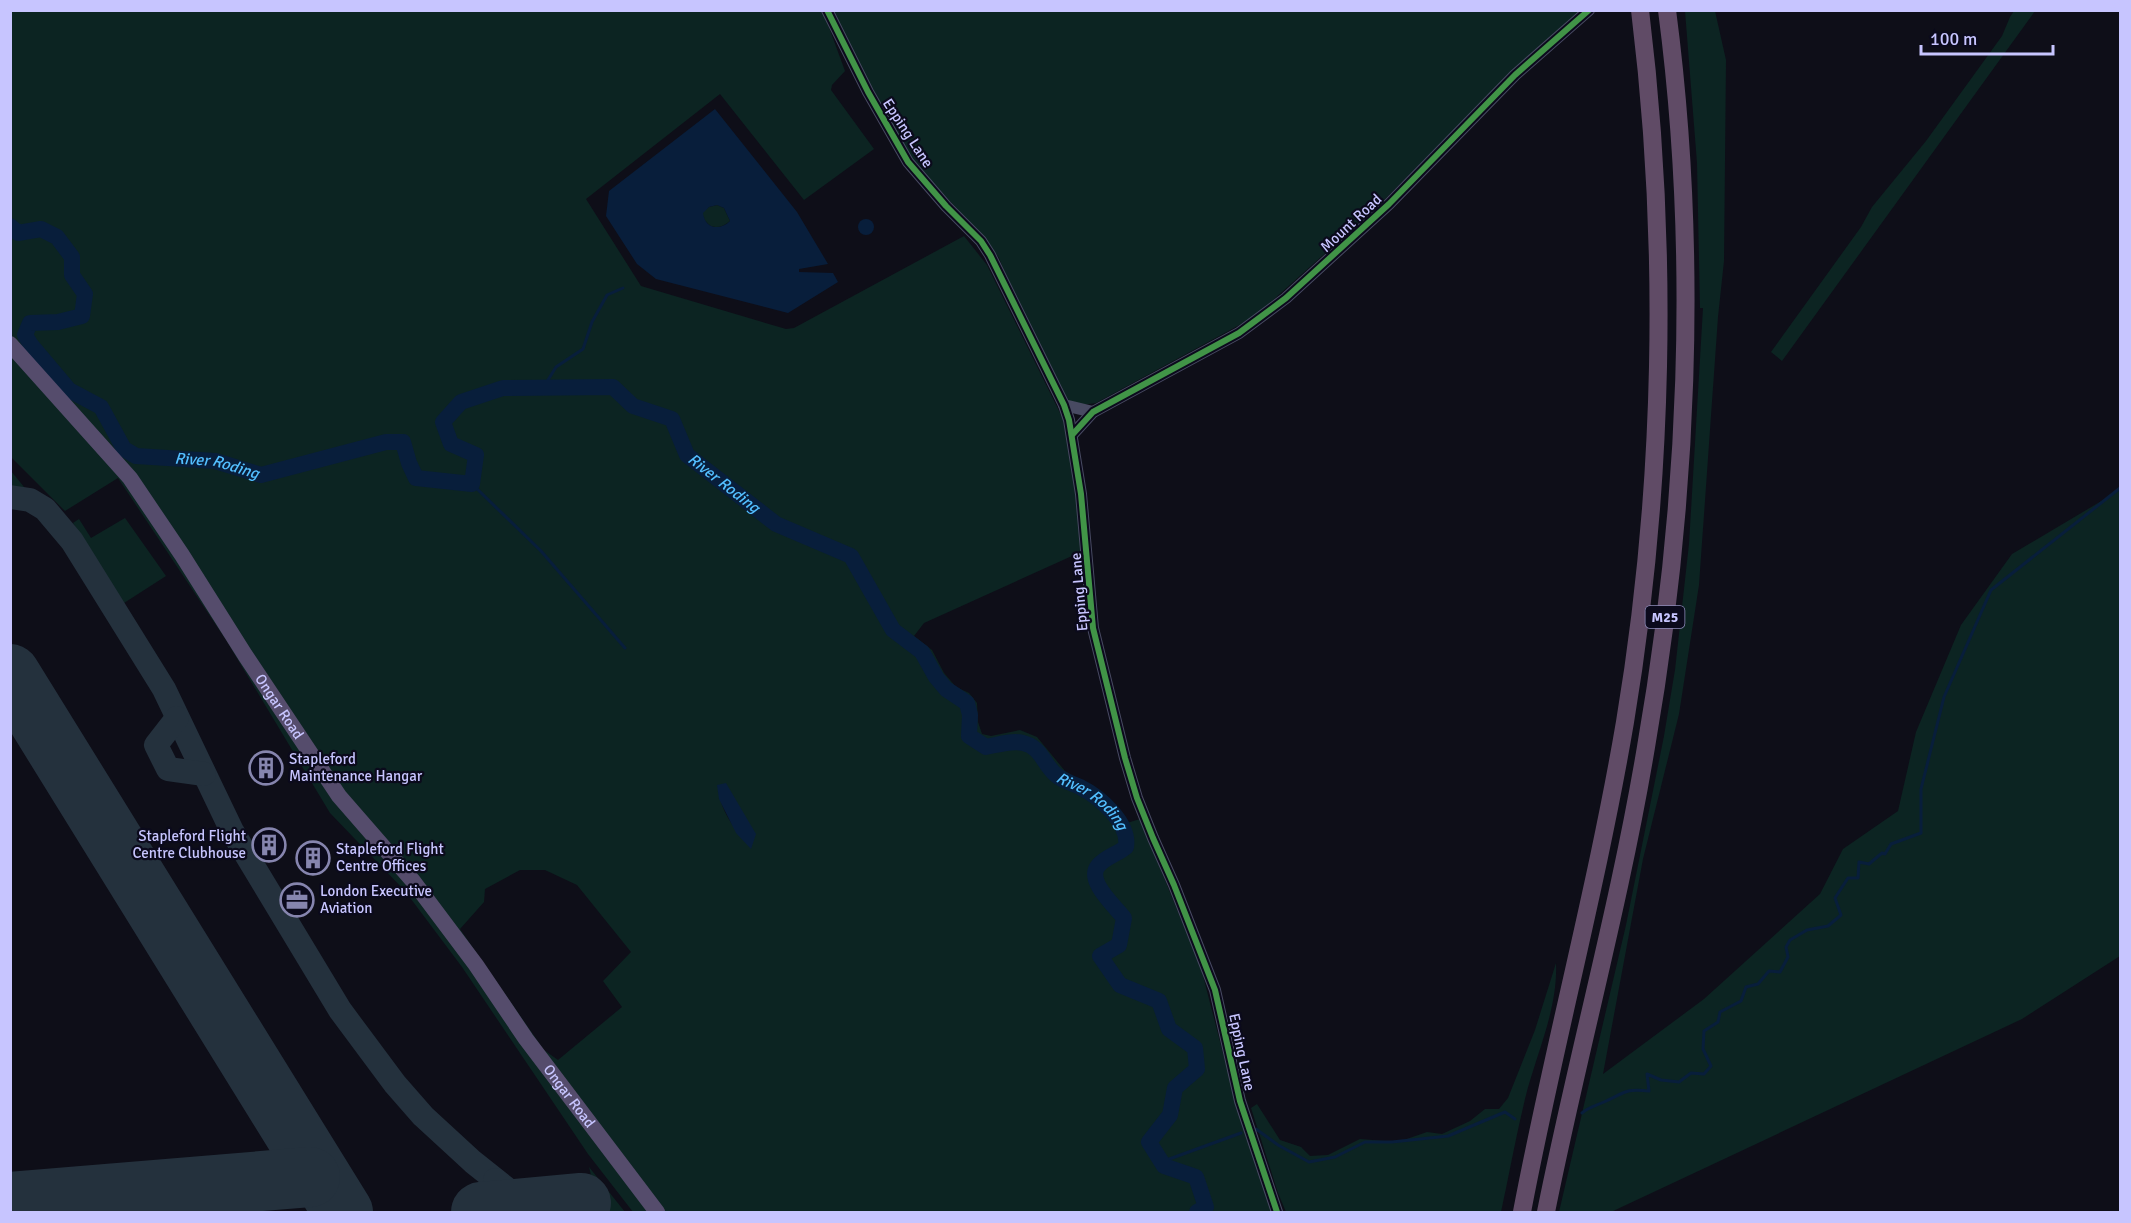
<svg xmlns="http://www.w3.org/2000/svg" width="2131" height="1223" viewBox="0 0 2131 1223" font-family="Signika,sans-serif">
	<style>
		.green { fill: #0c2422; fill-rule: evenodd }
		.water { fill: #081e3b; fill-rule: evenodd }
		.lines { fill: none; stroke-linecap: round; stroke-linejoin: round }
		.stream { stroke: #081e3b; stroke-width: 3 }
		.river { stroke: #081e3b; stroke-width: 16 }
		.taxiway { stroke: #24313d; stroke-width: 24 }
		.runway { stroke: #24313d; stroke-width: 60 }
		.tertiary { stroke: #484a62; stroke-width: 12 }
		.primary { stroke: #554c6c; stroke-width: 16 }
		.motorway { stroke: #604b66; stroke-width: 18 }
		.cycleway-casing { stroke: #0b0a1c; stroke-width: 10 }
		.cycleway { stroke: #419447; stroke-width: 6 }
		.labels { text-anchor: middle; dominant-baseline: central; stroke-width: 4.5; stroke-linejoin: round; paint-order: stroke }
		.shield { fill: #0b0a1c; stroke: #8f8dbb; stroke-width: 1.5 }
		.shield-label { font-size: 14px; font-weight: bold; fill: #c7c5ff }
		.street-label { font-size: 15px; fill: #c7c5ff; stroke: #0b0a1c }
		.poi-label { font-size: 15px; fill: #c7c5ff; stroke: #0b0a1c; text-anchor: start }
		.water-label { font-size: 16px; font-style: italic; fill: #53bfff; stroke: #0b0a1c }
	</style>
	<rect width="100%" height="100%" fill="#0e0e18"/>
	<g class="green">
		<path d="M10,11H823L845,71L832,85L831,90L874,149L804,200L720,94L586,199L641,286L786,329L794,328L964,236L987,265L1063,419L1080,518L1083,551L924,623L914,636L932,650L944,673L956,687L969,693L977,703L978,722L982,734L991,736L1020,730L1037,737L1065,771L1099,791L1127,823L1140,819L1201,968L1238,1111L1273,1212H633L588,1154L462,967L405,891L330,813L226,640L118,478L65,511L11,457ZM718,785L751,848C735,830 719,810 718,785ZM520,870H545L577,885L631,952L603,981L622,1007L558,1060L544,1050L460,929L484,902L485,889Z"/>
		<path d="M830,11H1580L1530,54L1379,205L1254,317L1096,403C1083,405 1076,406 1066,398L1008,281L999,258L985,239L911,159Z"/>
		<polygon points="1685,11 1715,11 1726,60 1724,261 1718,317 1699,585 1679,714 1643,859 1603,1074 1704,999 1820,894 1843,849 1898,811 1916,732 1961,625 2012,554 2120,490 2120,956 2022,1019 1611,1212 1559,1212 1626,925 1664,736 1675,670 1689,544 1703,308 1700,308 1697,163"/>
		<polygon points="2014,11 2035,11 1782,361 1771,352 1861,227 1872,207 1926,141 2002,36 2010,17"/>
		<path d="M717,205L724,208L730,221C719,231 705,229 702,212L709,207Z"/>
		<polygon points="10,471 11,471 29,493 11,490"/>
		<polygon points="125,518 166,576 124,603 73,523 79,519 91,538"/>
		<path d="M1556,963C1558,1010 1536,1054 1525,1099C1516,1136 1509,1175 1501,1212H1286L1278,1193L1251,1108L1257,1104L1280,1140L1301,1147L1310,1156L1328,1155L1360,1139L1398,1142L1427,1132L1442,1134L1470,1121L1485,1109H1499L1508,1098L1535,1030Z"/>
		<polygon points="589,1167 625,1212 600,1212"/>
	</g>
	<g class="water">
		<path d="M715,109L797,212L828,264L799,269V272L833,273L838,282L788,313L656,279L637,264L606,216L609,191ZM717,205L724,208L730,221C720,231 705,229 703,213L709,207Z"/>
		<circle cx="866" cy="227" r="8"/>
		<polygon points="726,783 756,834 751,849 736,833 719,799 717,785"/>
	</g>
	<g class="lines">
		<g class="stream">
			<polyline points="543,388 556,367 583,349 592,322 607,295 623,288"/>
			<polyline points="472,484 541,551 625,648"/>
			<path d="M1582,1113C1589,1107 1595,1106 1604,1102C1625,1093 1624,1088 1649,1091L1647,1074L1661,1080L1679,1082L1691,1073L1704,1074L1711,1066L1703,1049L1704,1031L1718,1022L1720,1012L1741,1001L1746,987L1758,984L1769,971L1780,972L1788,957L1786,947L1790,940L1807,930L1828,926L1841,915L1835,898L1848,878H1858L1859,862L1869,864L1882,853L1885,854L1891,844L1921,833V789L1944,697L1991,590L2120,488"/>
			<polyline points="1256,1129 1278,1145 1309,1162 1335,1157 1365,1142 1392,1142 1448,1136 1505,1112 1515,1119"/>
			<polyline points="1161,1162 1241,1133"/>
		</g>
		<path class="river" id="s1" d="M10,226L18,233L41,229L57,237L72,257V275L85,294L82,316L58,322L30,323L25,335L31,345L69,390L101,407L124,449L136,456L215,461L261,475L386,442H403L409,463L416,478L472,484L476,455L451,444L443,422L461,402L503,388L613,387L633,406L672,419L687,455L776,524L851,556L893,630L922,652L936,677L946,689L967,703L970,715L969,736L986,747C997,745 1012,740 1023,743C1041,747 1043,763 1055,774C1062,781 1072,783 1080,787C1100,797 1130,823 1126,847C1118,854 1105,857 1098,866C1086,881 1115,906 1124,918L1119,945L1100,956L1120,985L1159,1001L1169,1029L1195,1048L1197,1069L1175,1088L1170,1115L1149,1142L1164,1166L1196,1177L1206,1207L1197,1212"/>
		<g class="taxiway">
			<polyline points="10,497 30,500 45,509 72,541 164,689 232,831 340,1010 395,1084 423,1116 473,1162 536,1212"/>
			<polyline points="177,718 156,745 168,769 204,774"/>
			<polyline points="495,1180 507,1192 505,1204 496,1211"/>
		</g>
		<g class="runway">
			<polyline points="10,674 343,1212"/>
			<polyline points="10,1202 310,1177"/>
			<polyline points="481,1212 581,1203"/>
		</g>
		<g class="tertiary">
			<polyline points="827,10 868,92 908,162 946,206 981,241 990,255 1064,405 1069,420 1081,494 1093,628 1125,758 1137,798 1153,838 1174,885 1215,990 1240,1101 1277,1212"/>
			<polyline points="1064,405 1093,412"/>
			<polyline points="1072,435 1093,412 1239,333 1286,298 1389,204 1515,75 1589,10"/>
		</g>
		<path class="primary" id="s2" d="M10,344L130,478L182,555L245,655L339,796L413,881L476,965L526,1039L657,1212"/>
		<g class="motorway">
			<path d="M1522,1212C1553,1048 1597,887 1625,722C1664,488 1669,246 1640,10"/>
			<path d="M1546,1212C1577,1057 1620,903 1646,747C1688,506 1699,254 1667,10"/>
		</g>
		<defs>
			<g id="cycleway">
				<polyline points="827,10 868,92 908,162 946,206 981,241 990,255 1064,405 1069,420 1081,494 1093,628 1125,758 1137,798 1153,838 1174,885 1215,990 1240,1101 1277,1212"/>
				<polyline points="1072,435 1093,412 1239,333 1286,298 1389,204 1515,75 1589,10"/>
			</g>
		</defs>
		<use href="#cycleway" class="cycleway-casing"/>
		<use href="#cycleway" class="cycleway"/>
	</g>
	<defs>
		<symbol id="building-ring" viewBox="-11 -11 22 22"><circle r="9.5" fill="#0b0a1c" stroke="#8685ae" stroke-width="1.5"/><path d="M-4-6H4V6H1V3H-1V6H-4ZM-2.5-4.3h1.7v1.8h-1.7ZM.8-4.3h1.7v1.8H.8ZM-2.5-1h1.7V.8h-1.7ZM.8-1h1.7V.8H.8Z" fill="#8685ae"/></symbol>
		<symbol id="office-ring" viewBox="-11 -11 22 22"><circle r="9.5" fill="#0b0a1c" stroke="#8685ae" stroke-width="1.5"/><path d="M-6-3h4V-5.5h4V-3h4V5H-6ZM-1-4.5V-3h2v-1.5ZM-6 0V1H6V0Z" fill="#8685ae"/></symbol>
	</defs>
	<g fill-rule="evenodd">
		<use href="#building-ring" x="247" y="749" width="38" height="38"/>
		<use href="#building-ring" x="250" y="826" width="38" height="38"/>
		<use href="#building-ring" x="294" y="839" width="38" height="38"/>
		<use href="#office-ring" x="278" y="881" width="38" height="38"/>
	</g>
	<g class="labels">
		<rect class="shield" x="1645.5" y="606" width="39" height="22" rx="4.5"/>
		<g class="shield-label">
			<text x="1665" y="617">M25</text>
		</g>
		<g class="street-label">
			<text transform="translate(908 133) rotate(57)">Epping Lane</text>
			<text transform="translate(1351 223) rotate(-43)">Mount Road</text>
			<text transform="translate(1079 592) rotate(-95)">Epping Lane</text>
			<text stroke="none"><textPath href="#s2" startOffset="453">Ongar Road</textPath></text>
			<text transform="translate(1242 1052) rotate(78)">Epping Lane</text>
			<text stroke="none"><textPath href="#s2" startOffset="939">Ongar Road</textPath></text>
		</g>
		<g class="poi-label">
			<text x="289" y="759">Stapleford<tspan x="289" dy="17">Maintenance Hangar</tspan></text>
			<text x="246" y="836" text-anchor="end">Stapleford Flight<tspan x="246" dy="17">Centre Clubhouse</tspan></text>
			<text x="336" y="849">Stapleford Flight<tspan x="336" dy="17">Centre Offices</tspan></text>
			<text x="320" y="891">London Executive<tspan x="320" dy="17">Aviation</tspan></text>
		</g>
		<g class="water-label">
			<text stroke="none"><textPath href="#s1" startOffset="456">River Roding</textPath></text>
			<text stroke="none"><textPath href="#s1" startOffset="1158">River Roding</textPath></text>
			<text stroke="none"><textPath href="#s1" startOffset="1680">River Roding</textPath></text>
		</g>
	</g>
	<rect width="2131" height="1223" fill="none" stroke="#c7c5ff" stroke-width="24"/>
	<path d="M1921 45v9h132v-9" fill="none" stroke="#c7c5ff" stroke-width="3"/>
	<text x="1930" y="45" font-size="18" fill="#c7c5ff" stroke="#0b0a1c" stroke-width="4.5" paint-order="stroke">100 m</text>
</svg>
